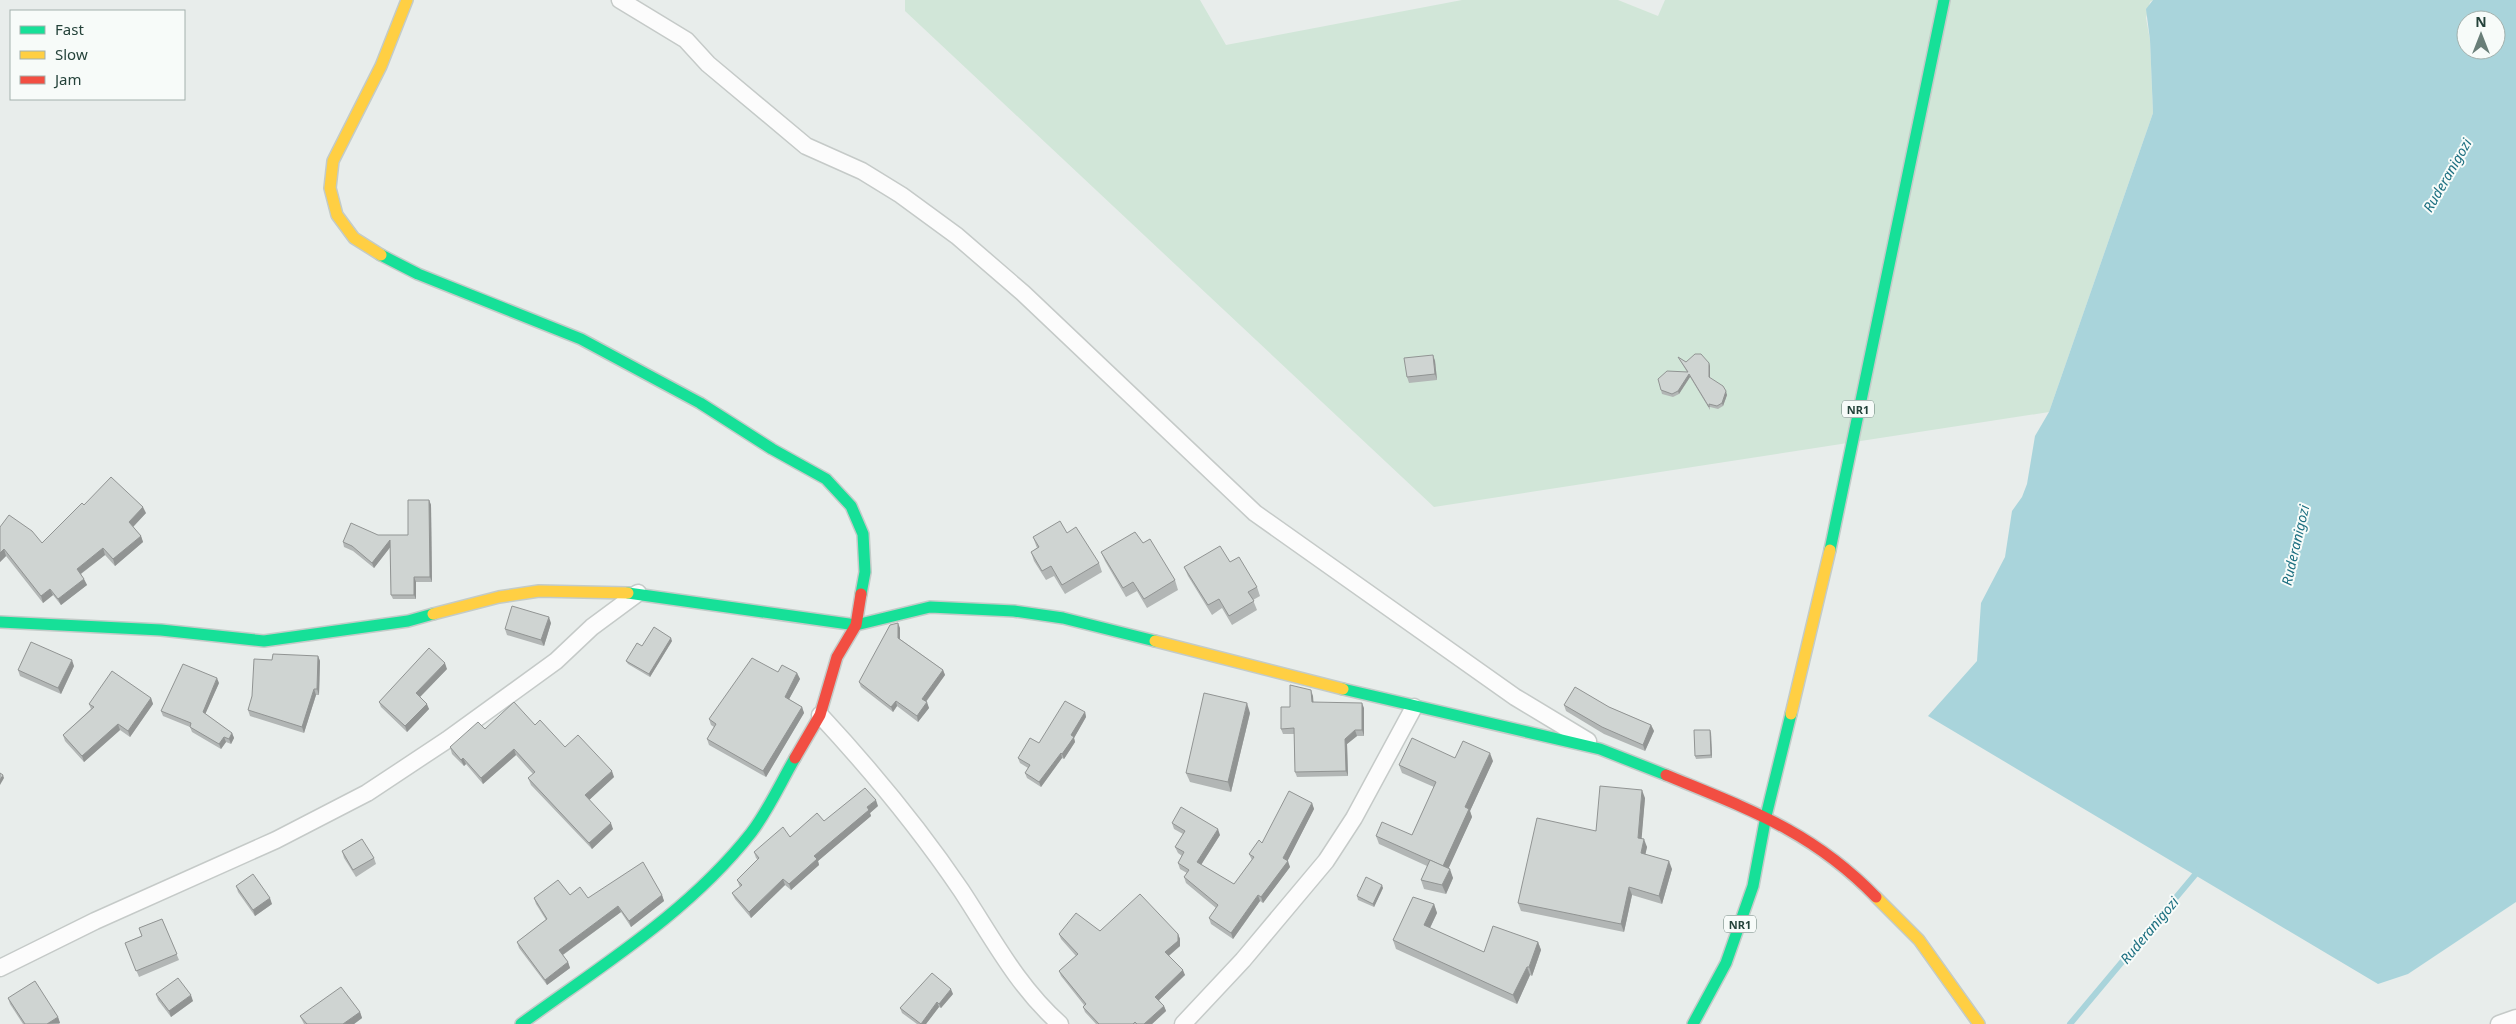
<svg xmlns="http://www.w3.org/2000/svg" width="2516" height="1024" viewBox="0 0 2516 1024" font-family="'Noto Sans',sans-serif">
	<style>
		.green { fill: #d1e6d8 }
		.water { fill: #a9d4db; fill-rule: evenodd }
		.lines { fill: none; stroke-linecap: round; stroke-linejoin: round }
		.stream { stroke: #a9d4db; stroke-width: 6 }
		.street-casing { stroke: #c5cac8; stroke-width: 19 }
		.fast-casing { stroke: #c3cbc8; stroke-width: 14 }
		.slow-casing { stroke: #c3cbc8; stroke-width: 14 }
		.jam-casing { stroke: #c3cbc8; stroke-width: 14 }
		.street { stroke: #fcfcfc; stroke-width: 16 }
		.fast { stroke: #16e098; stroke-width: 11 }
		.slow { stroke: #ffcf43; stroke-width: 11 }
		.jam { stroke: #f24e42; stroke-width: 11 }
		.wall { fill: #b2b6b5 }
		.shaded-wall { fill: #919493 }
		.building { fill: #cfd4d2; stroke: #919493 }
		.labels { text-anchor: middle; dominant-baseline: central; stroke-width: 4; stroke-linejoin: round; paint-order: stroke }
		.shield { fill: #f7fbf9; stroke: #637a73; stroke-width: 1 }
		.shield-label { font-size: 11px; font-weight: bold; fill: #24423a }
		.water-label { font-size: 14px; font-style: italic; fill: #1c6f80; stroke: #f7fbf9 }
	</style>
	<rect width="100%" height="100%" fill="#e8edeb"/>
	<polygon class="green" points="905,0 1200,0 1226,45 1462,0 1618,0 1658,16 1665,0 2153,0 2150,2 2146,18 2150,40 2153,113 2049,412 1434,507 905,11"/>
	<path class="water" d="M2153,0H2516V902L2408,974L2378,984L1928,716L1977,661L1981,603L2005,557L2012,511L2022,497L2027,484L2035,436L2049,412L2153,113L2150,40L2146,9ZM2466,20H2496V50H2466Z"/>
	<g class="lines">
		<polyline class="stream" points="2070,1024 2199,870"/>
		<defs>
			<g id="street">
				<polyline points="620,0 686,40 708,64 806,146 862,171 901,195 957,236 1023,293 1255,513 1515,697 1588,741"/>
				<path d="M820,715C871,770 919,828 961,890C992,937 1017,986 1060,1024"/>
				<polyline points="0,968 95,921 276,840 367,793 447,740 556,661 592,627 638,593"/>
				<polyline points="1183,1024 1243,960 1326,861 1354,818 1414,707"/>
				<polyline points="2499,1024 2516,1018"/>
			</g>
			<g id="fast">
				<polyline points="381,255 418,274 581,339 700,403 772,449 826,479 851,506 863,534 865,572 861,594"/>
				<polyline points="1830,550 1944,0"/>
				<polyline points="628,593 856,625 930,607 1014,611 1063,618 1155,641"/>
				<polyline points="0,622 161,630 264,641 408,621 433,614"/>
				<polyline points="1343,689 1600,749 1666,775"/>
				<path d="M521,1024C601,966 689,912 751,833C768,811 781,782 795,758"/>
				<polyline points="1693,1024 1726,963 1753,886 1766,816 1791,714"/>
			</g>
			<g id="slow">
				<polyline points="381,255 354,238 337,215 330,188 333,161 381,66 407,0"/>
				<polyline points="433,614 499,597 539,591 628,593"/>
				<polyline points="1155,641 1343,689"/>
				<polyline points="1791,714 1830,550"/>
				<polyline points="1876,897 1919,940 1979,1024"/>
			</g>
			<g id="jam">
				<polyline points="795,758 820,715 837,657 856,625 861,594"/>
				<path d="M1666,775C1748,809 1812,831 1876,897"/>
			</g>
		</defs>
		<use href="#street" class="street-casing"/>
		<use href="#fast" class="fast-casing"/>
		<use href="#slow" class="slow-casing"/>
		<use href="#jam" class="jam-casing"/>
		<use href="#street" class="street"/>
		<use href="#fast" class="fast"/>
		<use href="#slow" class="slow"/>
		<use href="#jam" class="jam"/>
	</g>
	<g class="wall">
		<polygon points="1433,355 1435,361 1437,380 1409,383 1407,377"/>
		<polygon points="1678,357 1686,362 1710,366 1710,378 1727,395 1723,406 1718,409 1710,407 1710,410 1690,377 1679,394 1673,397 1662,394 1661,390 1687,372"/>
		<polygon points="429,500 431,505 432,582 416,582 416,599 393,599 391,595 390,547 374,568 353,551 344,547 343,542 378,535 408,535"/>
		<polygon points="84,505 146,513 133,527 141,536 143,542 115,566 105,555 81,574 87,585 61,605 53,595 43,603 6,556 0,562 0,527 42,543"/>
		<polygon points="1067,533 1099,563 1102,572 1065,594 1054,576 1046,580 1034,561 1031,552 1037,548 1033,537"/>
		<polygon points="1143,543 1175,580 1178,590 1147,608 1137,591 1126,597 1105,561 1101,552"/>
		<polygon points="1230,562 1257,587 1260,596 1253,600 1257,610 1232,625 1222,608 1212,615 1188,576 1184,567"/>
		<polygon points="551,623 544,646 507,635 505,629"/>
		<polygon points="900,628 900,639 943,670 945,675 926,702 929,708 918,722 897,706 893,712 861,687 859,682"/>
		<polygon points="672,641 650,677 628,664 626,661 642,646"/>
		<polygon points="318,656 320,661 319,695 316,695 304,733 250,716 248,710 272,660"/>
		<polygon points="74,666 61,694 20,676 18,670"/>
		<polygon points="447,669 420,697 429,709 407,732 381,707 379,702"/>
		<polygon points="778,672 797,673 800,679 789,699 802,707 804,713 766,777 709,745 707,739 714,727 711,725 709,719"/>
		<polygon points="219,683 205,714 232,733 234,738 231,744 226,742 221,749 192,732 190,727 163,716 161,711"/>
		<polygon points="1313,696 1313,702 1364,708 1364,736 1357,736 1347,744 1348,776 1297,777 1295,772 1294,734 1283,734 1281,729 1290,707"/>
		<polygon points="151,698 153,704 130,737 120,730 84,762 65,741 63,735 91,709 89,704"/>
		<polygon points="1564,705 1609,707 1651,725 1654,731 1645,751 1604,734 1566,711"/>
		<polygon points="1085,712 1086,717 1074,738 1075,742 1064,759 1062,758 1041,787 1027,778 1025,773 1028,768 1020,763 1018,758"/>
		<polygon points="1250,713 1231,792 1190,782 1186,773"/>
		<polygon points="535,725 565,747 614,777 589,800 613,829 592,849 531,785 528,778 533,774 516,755 483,784 466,764 464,766 452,754 450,747 485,729"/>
		<polygon points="1711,733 1712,758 1696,759 1695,756"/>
		<polygon points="1455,758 1493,761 1470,811 1472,817 1448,868 1453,878 1446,894 1424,889 1421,880 1427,866 1379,844 1376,836 1412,835 1434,787 1402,773 1399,765"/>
		<polygon points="1645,798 1641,839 1647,847 1645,854 1672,869 1662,904 1632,895 1624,932 1521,911 1518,903 1596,831"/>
		<polygon points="1312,803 1314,809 1287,861 1290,867 1263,903 1260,901 1233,939 1211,924 1209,918 1216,908 1186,883 1184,877 1187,873 1180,869 1178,863 1182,856 1178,853 1175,847 1183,834 1174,829 1172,823 1220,835 1201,865 1234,884 1252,860 1249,854"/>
		<polygon points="878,806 870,813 871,816 818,861 819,865 791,890 785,885 751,918 735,899 732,893 740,887 737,880 758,860 756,858 754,852 824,821"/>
		<polygon points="342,851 374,858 376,864 356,877 344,858"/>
		<polygon points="236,886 272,904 255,916 238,892"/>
		<polygon points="1383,888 1374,907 1358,900 1357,896"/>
		<polygon points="570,895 588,898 662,895 664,901 631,927 621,912 563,955 568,962 570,968 547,985 519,948 517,942 546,920 536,904 534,898"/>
		<polygon points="1434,904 1437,913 1430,928 1484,952 1538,942 1541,950 1532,976 1530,975 1517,1004 1396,949 1393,940"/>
		<polygon points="162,919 179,960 139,977 125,943 142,936 139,928"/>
		<polygon points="1100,931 1178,934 1180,939 1180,946 1169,956 1185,975 1159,1000 1164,1006 1166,1011 1152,1024 1096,1024 1085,1012 1083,1007 1084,1005 1061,976 1059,971 1076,956 1061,939 1059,934"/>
		<polygon points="156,994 193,1001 171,1017 158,1000"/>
		<polygon points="953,994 941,1008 939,1007 926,1024 917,1024 902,1013 900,1008"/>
		<polygon points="8,998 58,1017 60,1023 59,1024 23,1024 10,1004"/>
		<polygon points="360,1012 362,1018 354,1024 304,1024 300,1016"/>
	</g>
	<g class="shaded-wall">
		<polygon points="1433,355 1435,361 1437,380 1435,374"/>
		<polygon points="1709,363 1710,366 1710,380 1709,377"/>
		<polygon points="1689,374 1690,377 1679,394 1678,391"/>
		<polygon points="1726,391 1727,395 1723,406 1722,403"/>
		<polygon points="429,500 431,505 432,582 430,577"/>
		<polygon points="143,507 146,513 131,529 129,522"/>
		<polygon points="141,536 143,542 115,566 113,559"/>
		<polygon points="390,540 392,545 374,568 372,563"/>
		<polygon points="103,548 105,555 79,575 77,569"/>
		<polygon points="4,549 6,556 0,562 0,553"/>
		<polygon points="414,577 416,582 416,599 414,595"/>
		<polygon points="84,579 87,585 61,605 58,599"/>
		<polygon points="50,589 53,595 43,603 41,596"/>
		<polygon points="549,617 551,623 544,646 541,640"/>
		<polygon points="898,623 900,628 900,643 898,638"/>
		<polygon points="671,638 672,641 650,677 649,674"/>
		<polygon points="318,656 320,661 319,695 317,689"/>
		<polygon points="72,660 74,666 61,694 58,688"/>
		<polygon points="445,663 447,669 418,699 416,693"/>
		<polygon points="943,670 945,675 924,704 922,699"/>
		<polygon points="797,673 800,679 787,703 785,697"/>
		<polygon points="217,678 219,683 204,717 203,712"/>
		<polygon points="314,689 316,695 304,733 302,727"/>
		<polygon points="1311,690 1313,696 1314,708 1312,702"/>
		<polygon points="151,698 153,704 130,737 128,731"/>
		<polygon points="896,701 897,706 893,712 891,707"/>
		<polygon points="927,702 929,708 918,722 917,716"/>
		<polygon points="1247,703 1250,713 1231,792 1228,782"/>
		<polygon points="1362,703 1364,708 1364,736 1362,730"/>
		<polygon points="427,704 429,709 407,732 405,726"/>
		<polygon points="802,707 804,713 766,777 763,771"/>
		<polygon points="1085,712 1086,717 1074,738 1075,742 1064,759 1062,754 1071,735"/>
		<polygon points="118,724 120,730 84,762 82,756"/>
		<polygon points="1651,725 1654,731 1645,751 1643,745"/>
		<polygon points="1355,730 1357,736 1347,744 1348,776 1346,771 1345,739"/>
		<polygon points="1710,730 1711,733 1712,758 1711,755"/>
		<polygon points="232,733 234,738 231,744 229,739"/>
		<polygon points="224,737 226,742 221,749 219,744"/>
		<polygon points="514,749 516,755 483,784 481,778"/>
		<polygon points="1061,753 1062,758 1041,787 1039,782"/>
		<polygon points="1490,753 1493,761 1470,811 1472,817 1446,874 1443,866 1465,807"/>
		<polygon points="463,758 466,764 464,766 461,760"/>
		<polygon points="612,771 614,777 587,802 585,795"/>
		<polygon points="3,775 4,778 0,785 0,780"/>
		<polygon points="1642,790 1645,798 1641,846 1638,838"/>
		<polygon points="876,800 878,806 870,813 871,816 818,861 819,865 791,890 789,884 814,856 867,807"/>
		<polygon points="1312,803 1314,809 1286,864 1288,861 1290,867 1263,903 1261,897 1283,858"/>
		<polygon points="611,823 613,829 592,849 589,843"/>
		<polygon points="1218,829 1220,835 1199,868 1197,862"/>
		<polygon points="1644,839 1647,847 1644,861 1641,853"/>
		<polygon points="1669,861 1672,869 1662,904 1659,896"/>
		<polygon points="1450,869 1453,878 1446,894 1442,885"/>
		<polygon points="783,879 785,885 751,918 749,912"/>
		<polygon points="1382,885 1383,888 1374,907 1373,904"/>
		<polygon points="1629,887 1632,895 1624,932 1621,924"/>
		<polygon points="662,895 664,901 631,927 629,921"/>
		<polygon points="1258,895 1260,901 1233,939 1231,933"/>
		<polygon points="270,898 272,904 255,916 253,910"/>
		<polygon points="1434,904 1437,913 1427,934 1424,925"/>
		<polygon points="618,906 621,912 561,956 559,950"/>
		<polygon points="1178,934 1180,939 1180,946 1167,957 1165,952"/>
		<polygon points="1538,942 1541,950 1532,976 1529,967"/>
		<polygon points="568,962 570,968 547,985 545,980"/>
		<polygon points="1527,967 1530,975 1517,1004 1513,995"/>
		<polygon points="1183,970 1185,975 1157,1002 1155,997"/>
		<polygon points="951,989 953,994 941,1008 939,1004"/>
		<polygon points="191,995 193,1001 171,1017 169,1011"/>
		<polygon points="937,1002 939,1007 926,1024 921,1024"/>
		<polygon points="1164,1006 1166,1011 1152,1024 1144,1024"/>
		<polygon points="360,1012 362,1018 354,1024 343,1024"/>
		<polygon points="58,1017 60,1023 47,1024"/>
	</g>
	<g class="building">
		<polygon points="1695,354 1701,354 1709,363 1709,377 1723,386 1726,391 1722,403 1717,406 1709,404 1709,407 1689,374 1678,391 1672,394 1661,390 1658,379 1667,371 1688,372 1678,357 1686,362"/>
		<polygon points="1433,355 1435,374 1407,377 1404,358"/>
		<polygon points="111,477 143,507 129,522 141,536 113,559 103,548 77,569 84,579 58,599 50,589 41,596 4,549 0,553 0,527 9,515 32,531 42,543 82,503 84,505"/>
		<polygon points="408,500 429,500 430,577 414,577 414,595 391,595 390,540 372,563 352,546 343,542 351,523 378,535 408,535"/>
		<polygon points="1060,521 1067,533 1076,527 1099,563 1062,585 1051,566 1042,571 1031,552 1039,547 1033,537"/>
		<polygon points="1135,532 1143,543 1150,539 1175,580 1144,599 1133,582 1123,588 1101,552"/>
		<polygon points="1220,546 1230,562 1239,557 1257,587 1248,592 1254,601 1229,616 1219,599 1208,605 1184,567"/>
		<polygon points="512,606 549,617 541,640 505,629"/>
		<polygon points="898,623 898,638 943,670 922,699 927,702 917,716 896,701 891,707 859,682 890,625"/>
		<polygon points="654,627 671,638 649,674 626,661 637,643 642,646"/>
		<polygon points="31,642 72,660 58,688 18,670"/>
		<polygon points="429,648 445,663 416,693 427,704 405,726 379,702"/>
		<polygon points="273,654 318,656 317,689 314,689 302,727 248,710 252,696 254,659 272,660"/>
		<polygon points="752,658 778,672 782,665 797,673 785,697 802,707 763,771 707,739 716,724 709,719"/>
		<polygon points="183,664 217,678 203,712 232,733 229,739 224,737 219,744 190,727 191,723 161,711"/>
		<polygon points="112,671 151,698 128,731 118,724 82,756 63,735 94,707 89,704"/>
		<polygon points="1290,685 1311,690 1312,702 1362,703 1362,730 1355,730 1345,739 1346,771 1295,772 1294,728 1281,729 1281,707 1290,707"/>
		<polygon points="1575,687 1609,707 1651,725 1643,745 1602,727 1564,705"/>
		<polygon points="1204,693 1247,703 1228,782 1186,773"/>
		<polygon points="1065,701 1085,712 1071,735 1074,737 1062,754 1061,753 1039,782 1025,773 1030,765 1018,758 1030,738 1039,743"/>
		<polygon points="514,702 535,725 540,720 565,747 578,735 612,771 585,795 611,823 589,843 528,778 535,772 514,749 481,778 463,758 461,760 450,747 478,722 485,729"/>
		<polygon points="1694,730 1710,730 1711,755 1695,756"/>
		<polygon points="1412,738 1455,758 1463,741 1490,753 1465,807 1469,809 1443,866 1376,836 1382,822 1412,835 1436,782 1399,765"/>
		<polygon points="0,773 3,775 0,780"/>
		<polygon points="1600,786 1642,790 1638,838 1644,839 1641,853 1669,861 1659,896 1629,887 1621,924 1518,903 1537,818 1596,831"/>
		<polygon points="865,788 876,800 867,807 869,810 814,856 817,859 789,884 783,879 749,912 732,893 742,885 737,880 759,858 754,852 783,827 790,837 817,813 824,821"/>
		<polygon points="1289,791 1312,803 1283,858 1288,861 1261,897 1258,895 1231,933 1209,918 1218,905 1184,877 1189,870 1178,863 1184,852 1175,847 1185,831 1172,823 1181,807 1218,829 1197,862 1234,884 1254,857 1249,854 1259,840 1262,843"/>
		<polygon points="362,839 374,858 353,870 342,851"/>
		<polygon points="1430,860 1450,869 1442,885 1421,880"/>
		<polygon points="643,862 662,895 629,921 618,906 559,950 568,962 545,980 517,942 547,919 534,898 558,880 570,895 580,887 588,898"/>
		<polygon points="253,874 270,898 253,910 236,886"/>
		<polygon points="1366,877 1382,885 1373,904 1357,896"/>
		<polygon points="1140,894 1178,934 1178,941 1165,952 1183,970 1155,997 1164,1006 1144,1024 1137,1024 1135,1022 1133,1024 1099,1024 1083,1007 1086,1004 1059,971 1078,954 1059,934 1076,913 1100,931"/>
		<polygon points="1413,897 1434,904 1424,925 1484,952 1493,926 1538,942 1529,967 1527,967 1513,995 1393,940"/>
		<polygon points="162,919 177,954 136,971 125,943 142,936 139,928"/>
		<polygon points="932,973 951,989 939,1004 937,1002 921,1024 900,1008"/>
		<polygon points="178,978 191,995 169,1011 156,994"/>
		<polygon points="35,981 58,1017 47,1024 25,1024 8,998"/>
		<polygon points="341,987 360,1012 343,1024 307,1024 300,1016"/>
	</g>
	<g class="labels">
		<g class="shield">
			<rect x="1842" y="400.5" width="32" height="17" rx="4"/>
			<rect x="1724" y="915.5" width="32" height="17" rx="4"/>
		</g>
		<g class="shield-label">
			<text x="1858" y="409">NR1</text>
			<text x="1740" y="924">NR1</text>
		</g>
		<g class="water-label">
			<text transform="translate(2447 175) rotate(-60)">Ruderanigozi</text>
			<text transform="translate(2295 545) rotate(-77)">Ruderanigozi</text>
			<text transform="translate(2149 930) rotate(-50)">Ruderanigozi</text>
		</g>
	</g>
	<rect x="10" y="10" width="175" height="90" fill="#f7fbf9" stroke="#a3b1ad"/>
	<rect x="20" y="26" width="25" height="8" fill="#16e098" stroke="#a3b1ad"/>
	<text x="55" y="35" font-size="15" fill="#24423a">Fast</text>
	<rect x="20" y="51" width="25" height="8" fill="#ffcf43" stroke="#a3b1ad"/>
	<text x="55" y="60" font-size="15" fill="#24423a">Slow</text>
	<rect x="20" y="76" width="25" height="8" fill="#f24e42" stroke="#a3b1ad"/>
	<text x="55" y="85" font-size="15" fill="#24423a">Jam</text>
	<g transform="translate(2481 35)"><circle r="24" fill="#f7fbf9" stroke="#a3b1ad"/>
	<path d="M0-4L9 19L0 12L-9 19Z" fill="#697e78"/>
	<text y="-8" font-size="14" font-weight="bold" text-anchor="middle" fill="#24423a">N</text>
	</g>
</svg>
